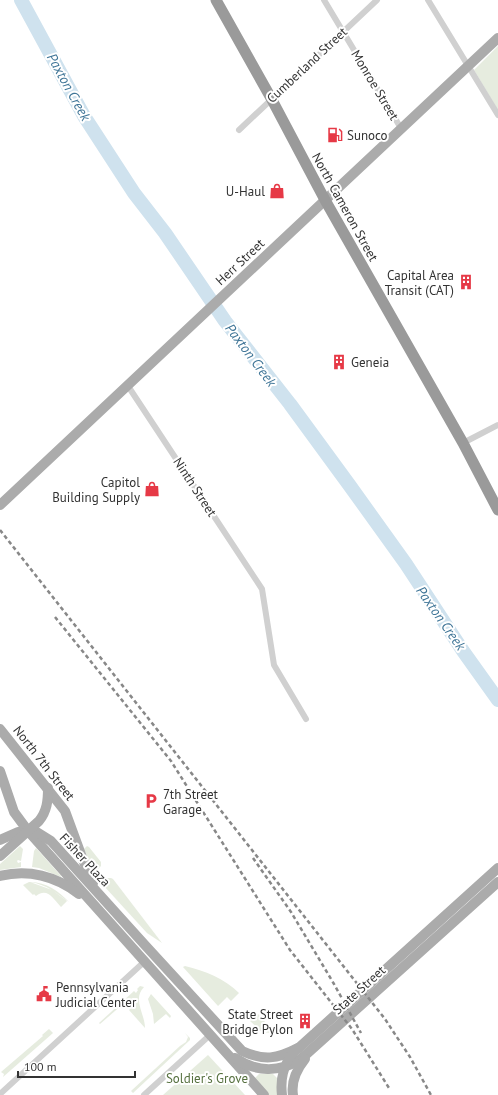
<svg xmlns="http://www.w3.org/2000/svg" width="498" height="1095" viewBox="0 0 498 1095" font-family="'PT Sans',sans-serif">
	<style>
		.green { fill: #e6ecdf }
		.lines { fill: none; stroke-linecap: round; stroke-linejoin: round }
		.river { stroke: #cfe2ee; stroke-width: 14 }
		.street { stroke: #d0d0d0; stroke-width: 6 }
		.primary { stroke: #ababab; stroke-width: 10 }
		.highway { stroke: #9a9a9a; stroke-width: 11 }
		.rail { stroke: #888; stroke-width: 2.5; stroke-dasharray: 4 3; stroke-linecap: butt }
		.labels { text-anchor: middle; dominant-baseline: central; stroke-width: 4; stroke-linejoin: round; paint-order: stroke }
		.street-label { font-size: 13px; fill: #333; stroke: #fff }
		.poi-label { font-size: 13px; fill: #333; stroke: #fff; text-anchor: start }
		.park-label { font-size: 13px; fill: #56703f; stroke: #fff }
		.water-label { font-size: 14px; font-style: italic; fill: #3f7597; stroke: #fff }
	</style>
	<rect width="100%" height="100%" fill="#fff"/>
	<g class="green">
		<polygon points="498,46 498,110 474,70"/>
		<polygon points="20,846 23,849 21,861 18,860 17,861 18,863 21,862 21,867 0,870 0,864"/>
		<polygon points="87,846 89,847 101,862 101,866 97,870 93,869 84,849"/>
		<polygon points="36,848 61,876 61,877 39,868 32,867 34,851"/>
		<polygon points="106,878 111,878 113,879 162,943 147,933 104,886 103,881"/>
		<path d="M29,882C44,881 59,891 69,902C56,893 48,885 30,882L52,890L67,901L61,907C53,898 47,887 36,896L34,894L33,895L23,885Z"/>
		<path d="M185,966C205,971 224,978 239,993L231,1001L227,997L218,1006L183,967Z"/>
		<path d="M140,986L144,987C132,999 145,1014 145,1028L129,1010L133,1006L129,1002L125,1005L123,1004L100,1024L99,1023L134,991L136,993L138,990L137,989Z"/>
		<polygon points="151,994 171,1016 170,1018 166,1014 154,1024 153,1014 148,999"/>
		<polygon points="258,1014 273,1031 271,1033 262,1032 250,1021"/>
		<polygon points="49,1029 53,1033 3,1077 4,1074 1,1072 43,1036 42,1035"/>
		<polygon points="185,1033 190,1038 190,1040 133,1093 131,1091 180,1046 186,1042 188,1037"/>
		<polygon points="208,1055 245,1095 163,1095"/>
		<polygon points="259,1074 273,1074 277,1078 278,1095 269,1095 255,1078"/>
	</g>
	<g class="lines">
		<polyline class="river" points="21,0 84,116 134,193 165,233 225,321 290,404 350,486 406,564 463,651 498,700"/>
		<g class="street">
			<polyline points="324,0 402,130"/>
			<polyline points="428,0 498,115"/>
			<polyline points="239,130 377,0"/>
			<polyline points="128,386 262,589 274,665 306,719"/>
			<polyline points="463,443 498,425"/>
			<polyline points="0,1094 144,962"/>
			<polyline points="144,1095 210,1035"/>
		</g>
		<g class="primary">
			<polyline points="0,505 498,38"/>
			<polyline points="0,729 65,811 83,860 93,883"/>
			<polyline points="0,771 14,812 28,831 264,1095"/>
			<path d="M0,840L18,832L35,831L51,841L144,944L242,1051C264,1061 277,1059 298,1048"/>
			<path d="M0,856L39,821C47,811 48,801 48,788"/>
			<path d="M0,876C28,869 56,876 79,894"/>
			<path d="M235,1058C256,1072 279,1073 301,1059L498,882"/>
			<path d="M282,1095C280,1079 283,1067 292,1054L498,868"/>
			<path d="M293,1095C291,1082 297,1069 305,1059"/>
		</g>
		<polyline class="highway" points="216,0 271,98 325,200 463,443 498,510"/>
		<g class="rail">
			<polyline points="0,530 385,1019 410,1057 431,1095"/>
			<polyline points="55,617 171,761 290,950 352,1029 389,1088"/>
			<polyline points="253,858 291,912 334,984 361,1033"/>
		</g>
	</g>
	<defs>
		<symbol id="fuel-bare" viewBox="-9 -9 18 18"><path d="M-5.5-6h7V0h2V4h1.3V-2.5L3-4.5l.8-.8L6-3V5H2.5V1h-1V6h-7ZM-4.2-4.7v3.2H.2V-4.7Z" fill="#e63946" stroke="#fff" stroke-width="2.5" paint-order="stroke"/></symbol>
		<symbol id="shop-bare" viewBox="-9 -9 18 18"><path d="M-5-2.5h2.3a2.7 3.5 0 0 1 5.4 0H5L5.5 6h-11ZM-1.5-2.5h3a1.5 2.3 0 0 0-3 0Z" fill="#e63946" stroke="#fff" stroke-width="2.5" paint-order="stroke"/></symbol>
		<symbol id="building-bare" viewBox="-9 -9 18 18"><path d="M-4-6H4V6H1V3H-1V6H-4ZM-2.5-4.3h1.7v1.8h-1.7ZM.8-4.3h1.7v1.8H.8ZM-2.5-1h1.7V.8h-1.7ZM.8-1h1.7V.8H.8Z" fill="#e63946" stroke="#fff" stroke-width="2.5" paint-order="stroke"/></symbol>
		<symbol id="parking-bare" viewBox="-9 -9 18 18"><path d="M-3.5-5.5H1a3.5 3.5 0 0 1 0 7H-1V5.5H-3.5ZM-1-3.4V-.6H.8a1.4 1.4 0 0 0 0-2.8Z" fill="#e63946" stroke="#fff" stroke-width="2.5" paint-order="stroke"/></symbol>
		<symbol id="civic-bare" viewBox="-9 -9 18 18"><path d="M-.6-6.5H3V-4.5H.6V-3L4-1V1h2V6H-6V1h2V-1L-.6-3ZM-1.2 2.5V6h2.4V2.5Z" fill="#e63946" stroke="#fff" stroke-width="2.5" paint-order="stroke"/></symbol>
	</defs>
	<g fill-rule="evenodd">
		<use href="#fuel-bare" x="324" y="124" width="22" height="22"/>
		<use href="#shop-bare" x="266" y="180" width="22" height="22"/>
		<use href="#building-bare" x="455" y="271" width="22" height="22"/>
		<use href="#building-bare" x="328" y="351" width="22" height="22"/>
		<use href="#shop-bare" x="141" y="478" width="22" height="22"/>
		<use href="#parking-bare" x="140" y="790" width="22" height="22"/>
		<use href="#civic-bare" x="33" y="983" width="22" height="22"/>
		<use href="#building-bare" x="294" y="1010" width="22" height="22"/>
	</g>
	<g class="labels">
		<g class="street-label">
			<text transform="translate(307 65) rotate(-43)">Cumberland Street</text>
			<text transform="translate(375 85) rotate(59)">Monroe Street</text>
			<text transform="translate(345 207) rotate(61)">North Cameron Street</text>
			<text transform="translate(240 262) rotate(-43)">Herr Street</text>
			<text transform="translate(195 487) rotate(57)">Ninth Street</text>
			<text transform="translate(44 763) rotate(52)">North 7th Street</text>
			<text transform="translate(85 860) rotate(47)">Fisher Plaza</text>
			<text transform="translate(359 990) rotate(-42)">State Street</text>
		</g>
		<g class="poi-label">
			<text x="347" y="135">Sunoco</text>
			<text x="265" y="191" text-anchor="end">U-Haul</text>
			<text x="454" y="275" text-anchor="end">Capital Area<tspan x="454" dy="15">Transit (CAT)</tspan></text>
			<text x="351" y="362">Geneia</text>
			<text x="140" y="482" text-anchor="end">Capitol<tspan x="140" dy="15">Building Supply</tspan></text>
			<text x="163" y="794">7th Street<tspan x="163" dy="15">Garage</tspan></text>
			<text x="56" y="987">Pennsylvania<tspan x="56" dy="15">Judicial Center</tspan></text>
			<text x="293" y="1014" text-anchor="end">State Street<tspan x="293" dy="15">Bridge Pylon</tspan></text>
		</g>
		<g class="park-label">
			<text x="207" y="1078">Soldier's Grove</text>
		</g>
		<g class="water-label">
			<text transform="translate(69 87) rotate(61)">Paxton Creek</text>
			<text transform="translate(251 355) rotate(53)">Paxton Creek</text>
			<text transform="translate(441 618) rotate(55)">Paxton Creek</text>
		</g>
	</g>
	<path d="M18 1071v6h117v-6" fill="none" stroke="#333333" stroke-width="2"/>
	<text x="24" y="1071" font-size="12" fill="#333333" stroke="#ffffff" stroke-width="3" paint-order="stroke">100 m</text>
</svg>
